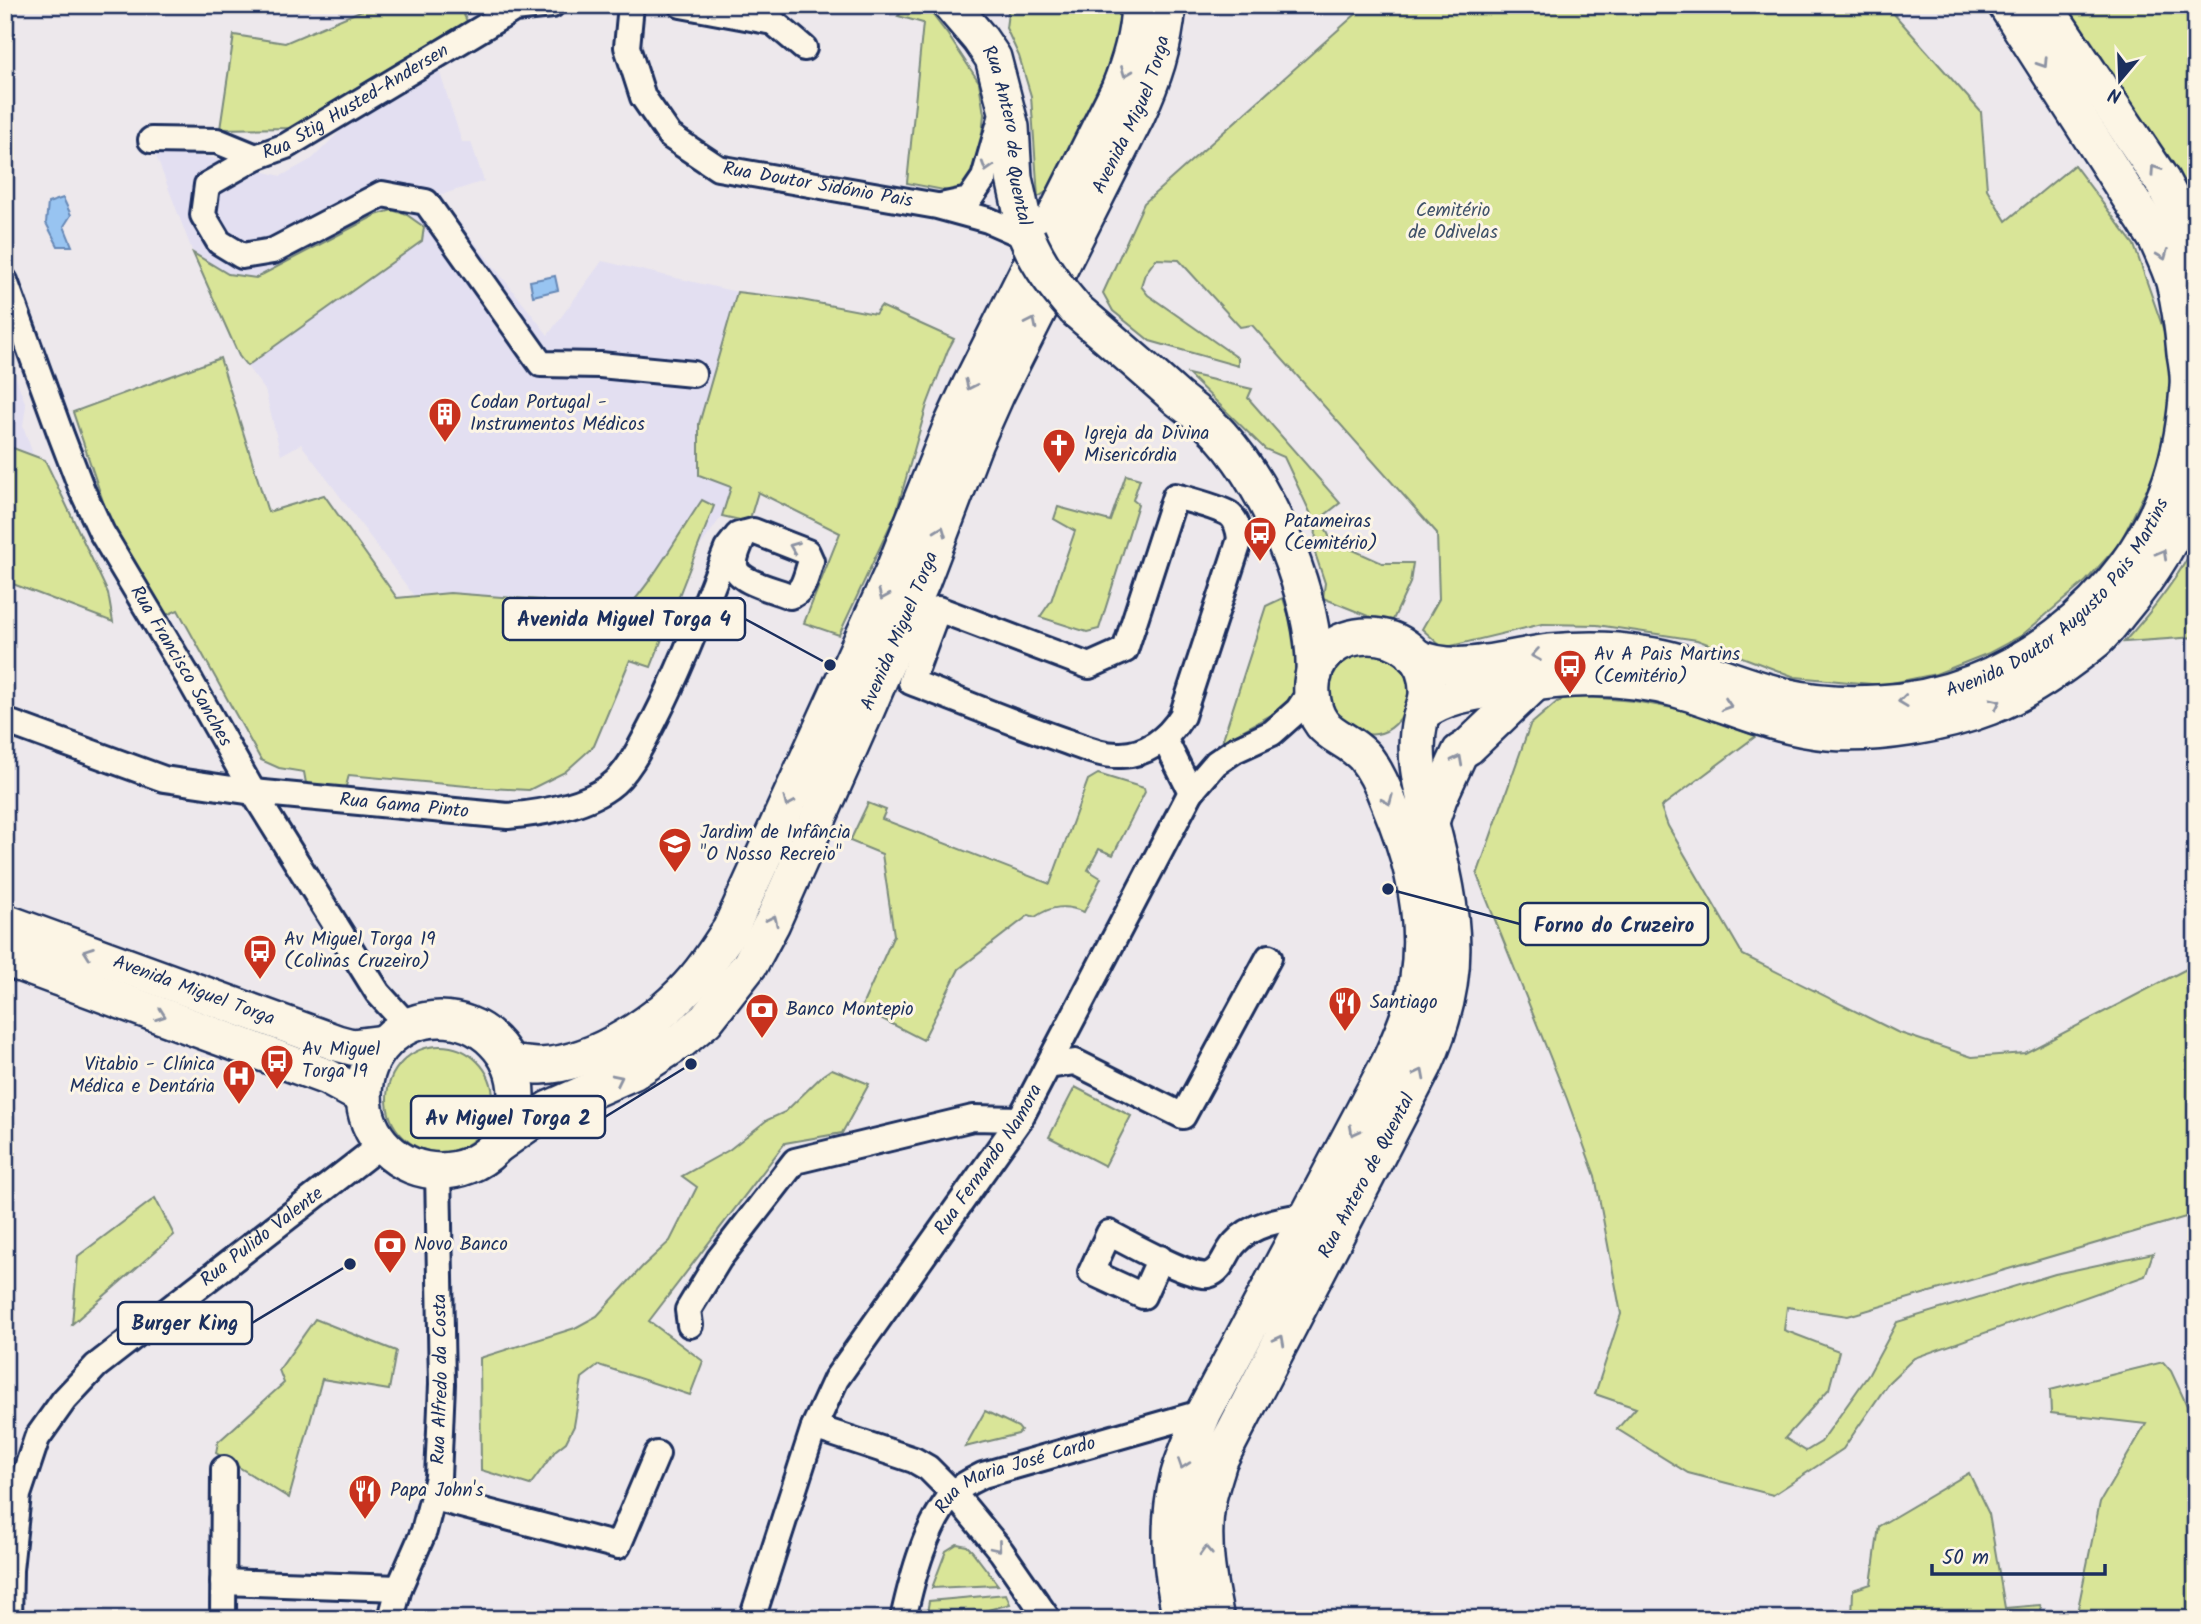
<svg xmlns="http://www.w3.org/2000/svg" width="2201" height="1624" viewBox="0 0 2201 1624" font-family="Kalam,sans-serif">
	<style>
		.built { fill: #e3dff1 }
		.green { fill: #d9e598; stroke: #7a8a7b; stroke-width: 2 }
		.water { fill: #98c4f1; stroke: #6688b6; stroke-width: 2 }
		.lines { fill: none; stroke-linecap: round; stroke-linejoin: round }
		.street-casing { stroke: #1b2f5e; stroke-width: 30 }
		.secondary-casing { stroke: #1b2f5e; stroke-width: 40 }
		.street { stroke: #fcf5e5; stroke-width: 24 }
		.secondary { stroke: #fcf5e5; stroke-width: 35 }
		.secondary-bridge-casing { stroke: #1b2f5e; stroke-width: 40; stroke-linecap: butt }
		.secondary-bridge { stroke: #fcf5e5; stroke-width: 35 }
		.oneway { stroke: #8c92a2 }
		.labels { text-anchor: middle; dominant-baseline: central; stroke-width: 6; stroke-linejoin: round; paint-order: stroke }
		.street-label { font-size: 19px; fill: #1b2f5e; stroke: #fcf5e5 }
		.park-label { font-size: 19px; fill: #41536a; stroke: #fcf5e5 }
		.poi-label { font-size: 19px; fill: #1b2f5e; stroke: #fcf5e5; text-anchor: start }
		.leader { fill: none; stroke: #1b2f5e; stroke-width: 2.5 }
		.callout-dot { fill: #1b2f5e; stroke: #fcf5e5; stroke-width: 2.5 }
		.callout { fill: #fcf5e5; stroke: #1b2f5e; stroke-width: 2.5 }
		.callout-label { font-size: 21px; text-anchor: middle; font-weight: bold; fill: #1b2f5e }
	</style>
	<rect width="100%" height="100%" fill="#ede8ec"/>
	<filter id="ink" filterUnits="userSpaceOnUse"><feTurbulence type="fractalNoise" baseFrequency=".0143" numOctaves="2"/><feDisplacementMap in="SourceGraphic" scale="14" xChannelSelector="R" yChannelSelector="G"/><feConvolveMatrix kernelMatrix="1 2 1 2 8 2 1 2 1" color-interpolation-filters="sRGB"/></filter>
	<g filter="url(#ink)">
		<g class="built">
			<polygon points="439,70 462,142 471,142 484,181 438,196 548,335 602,261 737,292 699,424 699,475 731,487 722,516 644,624 631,635 429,616 301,444 281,455 265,390 239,356 193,253 155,153 208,157 281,176 312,159 351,120"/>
			<polygon points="5,348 26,405 23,426 33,454 5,444"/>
		</g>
		<g class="green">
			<polygon points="374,5 459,5 467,21 290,128 220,129 234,35 285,43"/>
			<polygon points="909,5 925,5 948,35 979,82 984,114 980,156 969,185 959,193 907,183 923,23 898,16"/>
			<polygon points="1009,5 1123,5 1116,46 1107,70 1046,192 1038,197 1031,96 1019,56 1006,28"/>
			<polygon points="1366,5 1886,5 1981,112 1987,189 2006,221 2074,165 2134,245 2172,354 2169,400 2161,460 2120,543 2086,581 2021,636 1989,653 1936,674 1882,685 1795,677 1697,640 1597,625 1542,624 1443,648 1422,629 1439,599 1437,533 1252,325 1240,327 1179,260 1156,259 1145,274 1141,286 1148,295 1238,358 1238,366 1150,341 1113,311 1103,293 1144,203"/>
			<polygon points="2062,5 2196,5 2196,218"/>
			<polygon points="392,210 407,215 424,227 422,241 247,366 239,356 193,253 228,274 256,278 376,215"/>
			<polygon points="737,292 796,299 875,314 881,306 954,339 948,350 927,405 896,513 839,635 804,623 840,533 758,492 749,522 722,516 731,487 699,475 699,424"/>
			<path d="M220,358L268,512L324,495L397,598L450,593L541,600L611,625C647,593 674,541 702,500L714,506L651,667L630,660L594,746L565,772L529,790L488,788L349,775L345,790L307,789L304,772L279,768L261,760L178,610L162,617L122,558L73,412Z"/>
			<polygon points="1188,374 1252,389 1248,398 1340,503 1321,518 1332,543 1333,541 1382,563 1413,563 1410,583 1392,622 1383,622 1323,598 1325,583 1315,553 1316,525 1284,457 1265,449"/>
			<polygon points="5,445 45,460 108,593 113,622 5,581"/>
			<polygon points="1126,475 1140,479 1133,500 1138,504 1099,629 1087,632 1040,617 1051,601 1075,531 1054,519 1058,507 1110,521"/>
			<path d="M2196,543V637L2124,642C2152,611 2177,580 2196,543Z"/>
			<polygon points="1283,598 1303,661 1303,673 1291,704 1222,742 1266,606"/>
			<path d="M1366,651C1375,653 1385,655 1393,660C1424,681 1405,740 1366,734C1356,733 1345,725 1336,720L1326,683L1340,661Z"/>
			<polygon points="1574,696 1634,701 1689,711 1756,736 1661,807 1668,826 1743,955 1897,1032 1972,1057 2025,1053 2196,964 2196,1214 1848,1316 1787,1307 1784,1330 1839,1351 1829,1389 1785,1438 1806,1451 1821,1442 1869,1374 1897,1322 2055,1274 2153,1253 2145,1276 1914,1358 1889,1382 1843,1449 1773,1495 1688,1473 1617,1429 1636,1408 1595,1394 1621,1314 1595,1176 1567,1099 1477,875 1530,725 1557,702"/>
			<path d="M1098,774L1144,788L1145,792L1113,855L1099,849L1088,870L1101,878L1084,912C1066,904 1051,906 1035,917L1029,915L959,969L923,1040L861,1008L894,935L882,854L850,841L868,803L886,810L882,819L1050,884L1088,780Z"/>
			<circle cx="440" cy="1099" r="53"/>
			<polygon points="832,1069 869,1084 842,1133 785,1143 649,1321 703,1361 690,1395 599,1365 582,1378 574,1426 566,1442 556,1450 530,1485 481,1470 480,1358 575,1328 597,1316 643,1266 670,1241 697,1187 682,1176 729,1150 767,1120 785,1112 823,1075"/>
			<polygon points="1075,1087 1131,1116 1105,1166 1049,1137"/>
			<polygon points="155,1198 174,1235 72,1324 78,1256"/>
			<polygon points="315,1319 396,1351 389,1390 322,1379 289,1498 216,1453 218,1442 284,1383 279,1370"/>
			<polygon points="2163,1362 2171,1371 2196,1425 2196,1619 2081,1619 2077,1613 2100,1502 2146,1424 2051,1413 2050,1390"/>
			<polygon points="985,1411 1018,1427 1021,1431 1018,1434 965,1447"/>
			<polygon points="1969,1473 1989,1514 2005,1608 2040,1605 2044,1617 1852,1619 1853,1590 1871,1584 1879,1526"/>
			<polygon points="957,1544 967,1546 972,1551 998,1585 932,1588 946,1551"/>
			<polygon points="1006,1594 1010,1604 955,1619 926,1619 929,1601"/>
		</g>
		<g class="water">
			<polygon points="63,198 71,215 64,226 72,246 58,246 46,223 48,203"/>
			<polygon points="555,276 558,290 533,296 530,281"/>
		</g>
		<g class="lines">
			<defs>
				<g id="street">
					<path id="s1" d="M631,5L627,47L643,97L670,136L718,168L937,206L988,220L1027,237"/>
					<polyline points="681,5 773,22 804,48"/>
					<path id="s2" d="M151,140L217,141L256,157L286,146L514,9L552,5"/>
					<polyline points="256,157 207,185 203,215 219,242 242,256 273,251 382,194 426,202 541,364 600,365 693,374"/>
					<polyline points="941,206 969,200 984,178 1003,111"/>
					<path id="s3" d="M5,281L61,435L82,490L102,533L191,682L253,792L378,993L408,1026"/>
					<path d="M1175,496C1189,500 1218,507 1229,514C1237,520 1239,530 1240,539L1182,716C1168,738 1148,754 1121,755C1103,756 1085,748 1068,742C1015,724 963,702 911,682L938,609L1089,666L1125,650Z"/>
					<path id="s4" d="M5,721L164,779L253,792L508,816C540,813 582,807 609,787C628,774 643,742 654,721C682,666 704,607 727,549L738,535L753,531L807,552L811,561C806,574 805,592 790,596C776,590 736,582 735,565C734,555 741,542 745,533"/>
					<polyline points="1164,738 1191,792"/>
					<polyline points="1048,1066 1075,1062 1183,1116 1269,957"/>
					<path d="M1160,1258L1143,1296L1091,1272L1109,1233C1126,1242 1193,1279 1208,1275C1223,1271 1225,1253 1235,1243C1252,1223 1284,1219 1309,1215"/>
					<polyline points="690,1325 688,1310 719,1259 795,1161 973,1118 1020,1119"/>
					<polyline points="814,1427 914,1460 928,1468 954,1494 1001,1551 1048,1619"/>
					<polyline points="434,1498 618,1546 657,1454"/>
					<polyline points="223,1582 399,1588"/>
					<path id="s5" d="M9,1619L10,1570L18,1495L37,1438L64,1400L96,1366L382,1144"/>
					<polyline points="223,1619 224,1469"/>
					<path id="s6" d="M391,1619L399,1588L424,1531L438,1477L442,1384L438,1171"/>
					<path id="s7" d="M752,1619L814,1427L836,1379L1020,1119L1191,792L1216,763L1235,750L1272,733L1298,710L1312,689"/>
					<path id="s8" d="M903,1619C912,1579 926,1522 955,1492C963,1484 973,1480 983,1475L1204,1412"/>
				</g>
				<g id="secondary">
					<path id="s9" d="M951,5L980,39L993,58L1011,127L1014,178L1027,237"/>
					<polyline points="2044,5 2162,181 2189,233 2196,253"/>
					<path d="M1076,310C1110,339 1144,368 1177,398C1192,410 1209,422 1221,436C1271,491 1317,601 1314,675"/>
					<path id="s10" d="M1414,656C1458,677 1505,657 1551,652C1573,650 1595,649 1617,651C1635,653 1655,655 1672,660C1710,671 1746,687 1784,696C1814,703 1847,705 1878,703C2007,698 2130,602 2171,480C2181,450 2186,417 2188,386C2189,376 2187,364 2185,353C2183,329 2180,305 2174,282C2170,268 2163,254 2157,240L2006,5"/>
					<path d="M1423,712C1448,694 1478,692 1508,687C1564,677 1619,674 1676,689C1726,703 1775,728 1828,732C1877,736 1943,725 1989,707C2028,692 2064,666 2096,640C2105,632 2113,621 2120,612C2153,573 2181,529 2196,480"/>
					<polyline points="1431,822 1439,798 1460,752 1468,747 1536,682"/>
					<path id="s11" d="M5,922L337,1043L352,1047L384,1043"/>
					<polyline points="5,958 327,1077 364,1097"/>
					<circle cx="440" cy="1095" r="76"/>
					<path d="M509,1063C519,1064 530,1066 541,1066C597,1063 661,1020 696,978C709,963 719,946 730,930L894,569L951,427L970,386L1119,89C1130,61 1138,35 1139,5"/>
					<path id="s12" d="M495,1147L549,1109L633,1072L682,1040L706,1020L750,964L772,923L866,711L922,581L975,442L996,395L1136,117C1154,78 1164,49 1168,5"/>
					<path d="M1181,1619C1171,1571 1166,1525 1178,1478C1184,1455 1195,1433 1204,1412L1389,1063C1401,1036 1414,1008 1418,978C1427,919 1412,857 1389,803C1383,787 1375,769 1364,756C1341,732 1316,737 1312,694C1306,617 1431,616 1427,695C1426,704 1422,712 1420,720C1412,757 1422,789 1431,824C1455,917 1465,976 1424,1066L1219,1461C1215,1475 1210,1489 1207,1504C1201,1542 1208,1581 1216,1619"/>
				</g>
			</defs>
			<use href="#street" class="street-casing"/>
			<use href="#secondary" class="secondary-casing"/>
			<use href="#street" class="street"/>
			<use href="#secondary" class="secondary"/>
			<defs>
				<path id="secondary-bridge" d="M1027,237C1039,266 1056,287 1076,310"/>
			</defs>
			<use href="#secondary-bridge" class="secondary-bridge-casing"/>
			<use href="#secondary-bridge" class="secondary-bridge"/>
		</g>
		<defs><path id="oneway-chevron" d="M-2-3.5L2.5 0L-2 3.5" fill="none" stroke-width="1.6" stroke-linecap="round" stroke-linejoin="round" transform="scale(1.75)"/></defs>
		<g class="oneway">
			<use href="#oneway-chevron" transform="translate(2043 63) rotate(57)"/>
			<use href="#oneway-chevron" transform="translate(1126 72) rotate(111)"/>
			<use href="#oneway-chevron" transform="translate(987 167) rotate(107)"/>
			<use href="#oneway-chevron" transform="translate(2155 170) rotate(-124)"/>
			<use href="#oneway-chevron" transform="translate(2163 255) rotate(68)"/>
			<use href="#oneway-chevron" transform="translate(1032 323) rotate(-64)"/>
			<use href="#oneway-chevron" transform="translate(970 385) rotate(115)"/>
			<use href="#oneway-chevron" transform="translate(941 531) rotate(-69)"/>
			<use href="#oneway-chevron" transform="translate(794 547) rotate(-158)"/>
			<use href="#oneway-chevron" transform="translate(2162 554) rotate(-61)"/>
			<use href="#oneway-chevron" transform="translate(883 595) rotate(114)"/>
			<use href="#oneway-chevron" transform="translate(1536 655) rotate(171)"/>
			<use href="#oneway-chevron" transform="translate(1903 701) rotate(173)"/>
			<use href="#oneway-chevron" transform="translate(1996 703) rotate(-25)"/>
			<use href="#oneway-chevron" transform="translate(1727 705) rotate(18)"/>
			<use href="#oneway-chevron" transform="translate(1458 760) rotate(-62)"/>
			<use href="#oneway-chevron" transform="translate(1388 800) rotate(67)"/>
			<use href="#oneway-chevron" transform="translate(788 802) rotate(114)"/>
			<use href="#oneway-chevron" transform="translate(773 920) rotate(-65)"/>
			<use href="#oneway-chevron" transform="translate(88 952) rotate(-160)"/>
			<use href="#oneway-chevron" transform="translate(161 1015) rotate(20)"/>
			<use href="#oneway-chevron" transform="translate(1420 1074) rotate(-63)"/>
			<use href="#oneway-chevron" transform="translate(618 1079) rotate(-26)"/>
			<use href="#oneway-chevron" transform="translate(1354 1131) rotate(118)"/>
			<use href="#oneway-chevron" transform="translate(1280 1340) rotate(-62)"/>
			<use href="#oneway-chevron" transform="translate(1183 1464) rotate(109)"/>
			<use href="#oneway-chevron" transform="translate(997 1547) rotate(50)"/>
			<use href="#oneway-chevron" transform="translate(1206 1551) rotate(-93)"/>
		</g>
	</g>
	<defs>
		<symbol id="building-pin" viewBox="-11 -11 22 30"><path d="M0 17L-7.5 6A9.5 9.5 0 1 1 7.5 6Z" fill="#c8321e" stroke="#fcf5e5"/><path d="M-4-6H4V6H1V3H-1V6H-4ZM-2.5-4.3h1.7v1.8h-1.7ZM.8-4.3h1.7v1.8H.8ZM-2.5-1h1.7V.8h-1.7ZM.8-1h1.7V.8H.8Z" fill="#fff"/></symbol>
		<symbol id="church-pin" viewBox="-11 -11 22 30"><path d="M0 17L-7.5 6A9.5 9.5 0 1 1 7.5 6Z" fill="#c8321e" stroke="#fcf5e5"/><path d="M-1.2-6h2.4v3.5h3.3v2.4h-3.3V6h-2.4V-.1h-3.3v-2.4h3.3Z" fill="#fff"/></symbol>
		<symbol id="bus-pin" viewBox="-11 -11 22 30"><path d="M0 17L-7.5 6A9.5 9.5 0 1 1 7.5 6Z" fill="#c8321e" stroke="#fcf5e5"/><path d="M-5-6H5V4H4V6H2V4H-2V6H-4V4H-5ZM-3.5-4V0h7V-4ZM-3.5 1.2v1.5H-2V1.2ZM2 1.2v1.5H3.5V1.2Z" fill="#fff"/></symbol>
		<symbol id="school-pin" viewBox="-11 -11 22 30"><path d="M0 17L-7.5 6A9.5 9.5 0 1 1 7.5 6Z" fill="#c8321e" stroke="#fcf5e5"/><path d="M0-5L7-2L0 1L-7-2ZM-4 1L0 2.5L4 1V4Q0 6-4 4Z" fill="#fff"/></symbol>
		<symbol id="restaurant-pin" viewBox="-11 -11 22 30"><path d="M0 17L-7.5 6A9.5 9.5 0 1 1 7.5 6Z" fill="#c8321e" stroke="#fcf5e5"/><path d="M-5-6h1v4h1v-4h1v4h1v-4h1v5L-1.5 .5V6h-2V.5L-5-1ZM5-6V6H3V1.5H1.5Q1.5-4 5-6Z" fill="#fff"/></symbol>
		<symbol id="bank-pin" viewBox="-11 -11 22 30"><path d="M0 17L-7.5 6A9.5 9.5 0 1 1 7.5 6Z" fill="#c8321e" stroke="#fcf5e5"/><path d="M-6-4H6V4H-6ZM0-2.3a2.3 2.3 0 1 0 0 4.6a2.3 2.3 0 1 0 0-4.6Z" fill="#fff"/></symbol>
		<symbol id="hospital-pin" viewBox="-11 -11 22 30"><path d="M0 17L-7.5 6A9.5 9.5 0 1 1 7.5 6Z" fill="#c8321e" stroke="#fcf5e5"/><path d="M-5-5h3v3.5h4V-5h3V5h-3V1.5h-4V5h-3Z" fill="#fff"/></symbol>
	</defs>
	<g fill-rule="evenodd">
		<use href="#building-pin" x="426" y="395" width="38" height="52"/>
		<use href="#church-pin" x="1040" y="426" width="38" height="52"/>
		<use href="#bus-pin" x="1241" y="514" width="38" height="52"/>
		<use href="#bus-pin" x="1551" y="647" width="38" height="52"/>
		<use href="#school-pin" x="656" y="825" width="38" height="52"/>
		<use href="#bus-pin" x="241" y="932" width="38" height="52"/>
		<use href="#restaurant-pin" x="1326" y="984" width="38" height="52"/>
		<use href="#bank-pin" x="743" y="991" width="38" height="52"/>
		<use href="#bus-pin" x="258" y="1042" width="38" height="52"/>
		<use href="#hospital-pin" x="220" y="1057" width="38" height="52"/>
		<use href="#bank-pin" x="371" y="1226" width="38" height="52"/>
		<use href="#restaurant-pin" x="346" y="1472" width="38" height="52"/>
	</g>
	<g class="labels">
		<g class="street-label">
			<text stroke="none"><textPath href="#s2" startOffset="222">Rua Stig Husted-Andersen</textPath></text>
			<text stroke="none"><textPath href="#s12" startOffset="1251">Avenida Miguel Torga</textPath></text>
			<text stroke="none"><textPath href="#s9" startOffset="147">Rua Antero de Quental</textPath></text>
			<text stroke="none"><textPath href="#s1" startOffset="301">Rua Doutor Sidónio Pais</textPath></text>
			<text stroke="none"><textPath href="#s10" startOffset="693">Avenida Doutor Augusto Pais Martins</textPath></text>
			<text stroke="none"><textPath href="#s12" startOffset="684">Avenida Miguel Torga</textPath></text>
			<text stroke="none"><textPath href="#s3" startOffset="425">Rua Francisco Sanches</textPath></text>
			<text stroke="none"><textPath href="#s4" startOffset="411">Rua Gama Pinto</textPath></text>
			<text stroke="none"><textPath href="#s11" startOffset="201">Avenida Miguel Torga</textPath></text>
			<text stroke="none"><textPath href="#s7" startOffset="522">Rua Fernando Namora</textPath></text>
			<text transform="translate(1367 1176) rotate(-62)">Rua Antero de Quental</text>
			<text stroke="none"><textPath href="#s5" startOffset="488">Rua Pulido Valente</textPath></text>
			<text stroke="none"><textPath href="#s6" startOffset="248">Rua Alfredo da Costa</textPath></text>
			<text stroke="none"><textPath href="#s8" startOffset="201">Rua Maria José Cardo</textPath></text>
		</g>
		<g class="park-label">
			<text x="1453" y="211">Cemitério<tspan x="1453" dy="22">de Odivelas</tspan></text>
		</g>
		<g class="poi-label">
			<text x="470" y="403">Codan Portugal -<tspan x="470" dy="22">Instrumentos Médicos</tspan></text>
			<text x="1084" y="434">Igreja da Divina<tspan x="1084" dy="22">Misericórdia</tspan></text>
			<text x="1284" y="522">Patameiras<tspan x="1284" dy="22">(Cemitério)</tspan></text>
			<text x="1594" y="655">Av A Pais Martins<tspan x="1594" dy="22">(Cemitério)</tspan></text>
			<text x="700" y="833">Jardim de Infância<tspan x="700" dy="22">"O Nosso Recreio"</tspan></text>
			<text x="284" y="940">Av Miguel Torga 19<tspan x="284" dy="22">(Colinas Cruzeiro)</tspan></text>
			<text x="1370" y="1003">Santiago</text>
			<text x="786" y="1010">Banco Montepio</text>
			<text x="302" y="1050">Av Miguel<tspan x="302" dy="22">Torga 19</tspan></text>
			<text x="215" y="1065" text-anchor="end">Vitabio - Clínica<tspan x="215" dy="22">Médica e Dentária</tspan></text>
			<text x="414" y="1245">Novo Banco</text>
			<text x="390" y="1491">Papa John's</text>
		</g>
	</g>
	<path class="leader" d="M830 665L745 619M1388 889L1520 924M691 1064L605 1117M350 1264L252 1323"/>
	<g class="callout-dot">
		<circle cx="830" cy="665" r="7"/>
		<circle cx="1388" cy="889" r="7"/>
		<circle cx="691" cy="1064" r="7"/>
		<circle cx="350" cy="1264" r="7"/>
	</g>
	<g class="callout">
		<rect x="503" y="598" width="242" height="42" rx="7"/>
		<rect x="1520" y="903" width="188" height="42" rx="7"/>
		<rect x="411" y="1096" width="194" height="42" rx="7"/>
		<rect x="118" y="1302" width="134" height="42" rx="7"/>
	</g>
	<g class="callout-label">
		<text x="624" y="626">Avenida Miguel Torga 4</text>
		<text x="1614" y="932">Forno do Cruzeiro</text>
		<text x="508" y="1125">Av Miguel Torga 2</text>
		<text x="185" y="1330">Burger King</text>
	</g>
	<rect width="2201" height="1624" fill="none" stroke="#fcf5e5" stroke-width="28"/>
	<rect x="14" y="14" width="2173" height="1596" fill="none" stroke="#1b2f5e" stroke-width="2.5" filter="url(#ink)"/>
	<g transform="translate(2120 80) rotate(199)" stroke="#fcf5e5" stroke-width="5" paint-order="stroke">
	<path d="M0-5L12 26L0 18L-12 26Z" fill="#1b2f5e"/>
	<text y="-10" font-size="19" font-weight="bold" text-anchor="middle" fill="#1b2f5e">N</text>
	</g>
	<path d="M1932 1564v10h173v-10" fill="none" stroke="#1b2f5e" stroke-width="3.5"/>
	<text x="1942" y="1564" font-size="21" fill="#1b2f5e" stroke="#fcf5e5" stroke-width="5" paint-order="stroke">50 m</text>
</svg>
